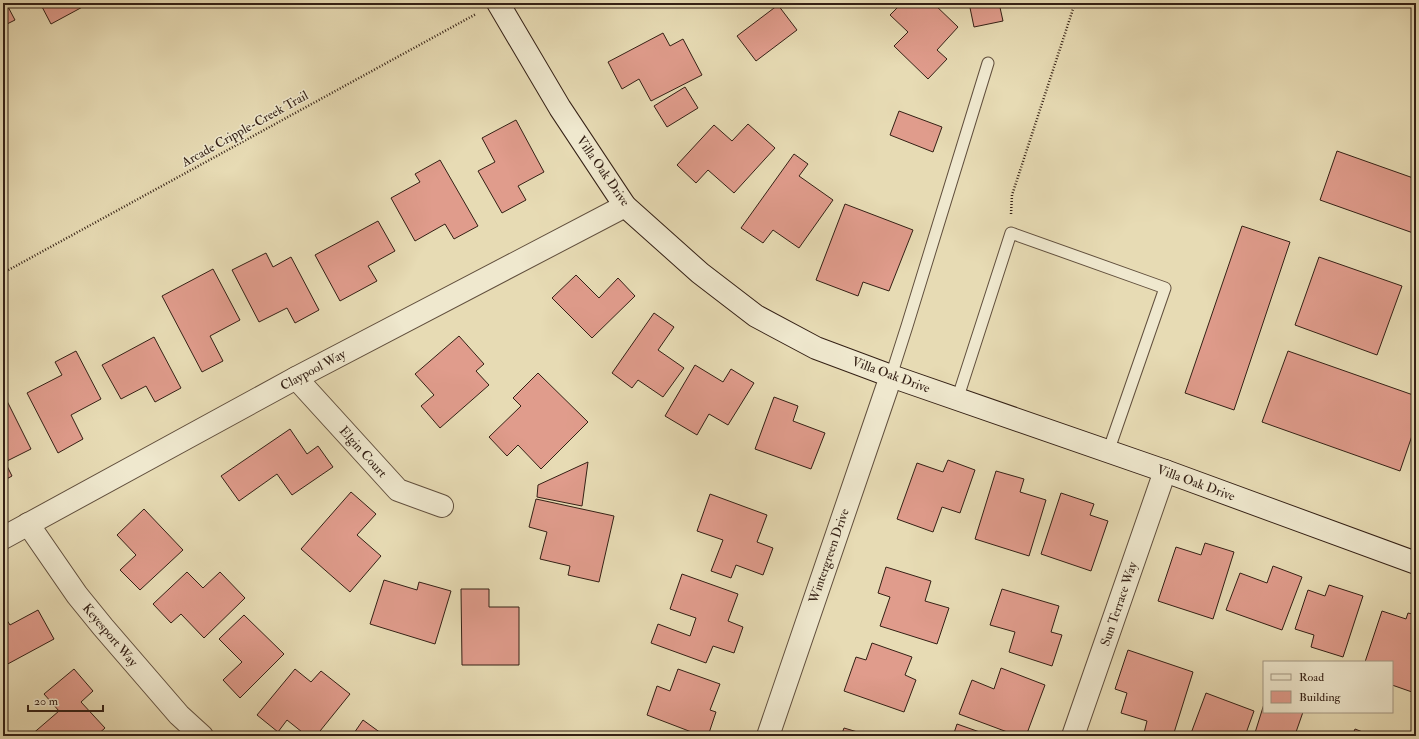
<svg xmlns="http://www.w3.org/2000/svg" width="1419" height="739" viewBox="0 0 1419 739" font-family="'IM FELL Double Pica',serif">
	<style>
		.building { fill: #e09c8c; stroke: #342015 }
		.lines { fill: none; stroke-linecap: round; stroke-linejoin: round }
		.lane-casing { stroke: #614f3d; stroke-width: 13 }
		.street-casing { stroke: #614f3d; stroke-width: 24 }
		.secondary-casing { stroke: #342015; stroke-width: 24 }
		.path { stroke: #342015; stroke-width: 2.5; stroke-dasharray: 1 2; stroke-linecap: butt }
		.lane { stroke: #efe8ce; stroke-width: 11 }
		.street { stroke: #efe8ce; stroke-width: 22 }
		.secondary { stroke: #efe8ce; stroke-width: 22 }
		.labels { text-anchor: middle; dominant-baseline: central; stroke-width: 3; stroke-linejoin: round; paint-order: stroke }
		.street-label { font-size: 13px; fill: #342015; stroke: #efe8ce }
	</style>
	<rect width="100%" height="100%" fill="#e7dbb4"/>
	<filter id="stains"><feTurbulence type="fractalNoise" baseFrequency=".005" numOctaves="4"/><feColorMatrix values="0 0 0 0 .2 0 0 0 0 .09 0 0 0 0 .02 0 0 0 .5 -.17"/></filter>
	<radialGradient id="worn" r=".72"><stop offset=".6" stop-color="#630" stop-opacity="0"/><stop offset="1" stop-color="#630" stop-opacity=".3"/></radialGradient>
	<g class="building">
		<polygon points="3,3 6,3 15,20 3,26"/>
		<polygon points="40,3 88,3 88,4 51,24"/>
		<polygon points="902,3 933,3 958,27 937,50 947,59 928,79 894,46 908,32 890,15"/>
		<polygon points="969,3 999,3 1003,21 974,27"/>
		<polygon points="778,5 797,30 756,61 737,36"/>
		<polygon points="663,33 670,46 683,39 702,75 651,101 639,79 622,89 608,62"/>
		<polygon points="685,87 698,108 667,127 654,106"/>
		<polygon points="899,111 942,127 933,152 890,135"/>
		<polygon points="516,120 544,172 518,186 526,200 502,213 478,171 495,162 482,138"/>
		<polygon points="748,124 775,148 734,193 708,170 696,183 677,165 714,125 732,141"/>
		<polygon points="1337,151 1416,179 1416,234 1320,200"/>
		<polygon points="794,154 808,164 799,176 833,200 799,248 773,230 763,243 741,228"/>
		<polygon points="440,160 478,226 454,239 445,224 415,241 391,198 420,182 415,174"/>
		<polygon points="845,204 913,230 889,291 863,282 858,296 816,280"/>
		<polygon points="378,221 395,251 368,266 377,281 340,301 315,255"/>
		<polygon points="1242,226 1290,242 1234,410 1185,393"/>
		<polygon points="266,253 273,267 291,257 319,310 295,323 287,308 259,322 232,270"/>
		<polygon points="1319,257 1402,286 1377,355 1295,325"/>
		<polygon points="213,269 240,320 210,336 223,361 202,372 162,296"/>
		<polygon points="576,275 599,298 618,278 635,296 592,338 552,298"/>
		<polygon points="654,313 674,327 658,350 684,368 663,397 638,380 632,388 612,373"/>
		<polygon points="459,336 484,364 476,371 489,385 440,428 421,406 434,395 415,374"/>
		<polygon points="154,337 181,388 155,402 146,386 121,399 102,365"/>
		<polygon points="76,351 101,399 71,415 83,439 58,453 27,393 62,375 55,362"/>
		<polygon points="1288,351 1416,396 1416,424 1400,471 1262,422"/>
		<polygon points="695,365 723,382 731,369 754,383 728,425 709,414 697,435 665,416"/>
		<polygon points="538,373 588,422 541,469 518,445 507,456 489,437 521,406 513,398"/>
		<polygon points="5,397 31,449 5,462 12,476 3,481 3,398"/>
		<polygon points="774,397 798,406 793,421 825,433 811,469 755,449"/>
		<polygon points="290,429 307,454 318,446 333,467 292,495 277,474 239,501 221,476"/>
		<polygon points="948,460 975,470 960,513 942,507 933,532 897,519 917,463 943,472"/>
		<polygon points="588,462 582,506 537,497 538,485"/>
		<polygon points="996,471 1024,479 1020,492 1046,500 1029,556 975,539"/>
		<polygon points="351,492 376,514 357,535 381,556 350,592 301,549"/>
		<polygon points="1061,493 1094,504 1090,515 1108,521 1091,571 1041,554"/>
		<polygon points="710,494 767,515 757,542 773,548 763,575 736,565 731,578 711,571 723,540 697,531"/>
		<polygon points="536,499 614,516 599,582 568,575 570,566 540,559 547,532 529,527"/>
		<polygon points="144,509 183,550 140,590 120,570 136,555 117,535"/>
		<polygon points="1205,543 1234,552 1213,619 1158,601 1176,547 1201,555"/>
		<polygon points="1273,566 1302,577 1282,630 1226,610 1240,573 1267,583"/>
		<polygon points="886,567 931,581 925,601 949,608 937,644 880,626 890,597 878,593"/>
		<polygon points="187,572 203,588 220,572 245,598 204,638 181,614 171,623 153,604"/>
		<polygon points="682,574 738,594 728,621 743,627 734,653 713,646 706,663 651,643 658,624 690,636 696,618 670,609"/>
		<polygon points="384,580 417,590 419,582 451,591 435,644 370,624"/>
		<polygon points="1329,585 1363,596 1343,657 1311,647 1314,635 1295,629 1308,590 1325,596"/>
		<polygon points="461,589 489,589 489,607 519,607 519,665 462,665"/>
		<polygon points="1002,589 1059,606 1051,632 1062,635 1052,666 1009,652 1015,632 990,625"/>
		<polygon points="38,610 54,639 4,666 3,614 10,625"/>
		<polygon points="1382,611 1406,619 1408,613 1416,615 1416,678 1412,692 1392,685 1392,662 1365,662"/>
		<polygon points="244,615 284,654 240,698 223,680 242,662 219,639"/>
		<polygon points="872,643 912,657 905,675 916,680 904,712 844,691 856,657 866,660"/>
		<polygon points="1128,650 1193,672 1173,736 1154,736 1144,733 1147,721 1121,713 1127,693 1115,689"/>
		<polygon points="1001,668 1045,685 1026,736 1018,736 959,714 972,680 994,689"/>
		<polygon points="74,669 93,691 81,702 105,728 96,736 30,736 59,711 44,694"/>
		<polygon points="295,669 311,682 321,671 350,694 316,736 307,736 287,720 278,732 257,715"/>
		<polygon points="678,669 720,684 710,710 716,712 708,736 702,736 647,715 657,686 670,691"/>
		<polygon points="1206,693 1254,711 1245,736 1190,736"/>
		<polygon points="1264,704 1264,712 1303,712 1295,735 1297,736 1254,736"/>
		<polygon points="363,720 385,736 352,736"/>
		<polygon points="957,724 991,736 953,736"/>
		<polygon points="844,728 871,736 841,736"/>
		<polygon points="1355,729 1373,736 1352,736"/>
	</g>
	<g class="lines">
		<defs>
			<g id="lane">
				<polyline points="891,376 907,326 988,63"/>
				<polyline points="957,400 1011,233 1165,288 1108,452"/>
			</g>
			<g id="street">
				<polyline points="296,378 398,490 442,506"/>
				<polyline points="28,524 77,595 103,627 179,715 202,736"/>
				<polyline points="3,538 296,378 625,206"/>
				<polyline points="768,736 891,376"/>
				<polyline points="1073,736 1165,471"/>
			</g>
			<polyline id="secondary" points="498,3 560,108 625,206 700,273 756,316 816,348 891,376 1165,471 1416,563"/>
		</defs>
		<use href="#lane" class="lane-casing"/>
		<use href="#street" class="street-casing"/>
		<use href="#secondary" class="secondary-casing"/>
		<g class="path">
			<polyline points="1011,214 1012,195 1075,3"/>
			<polyline points="3,273 476,14"/>
		</g>
		<use href="#lane" class="lane"/>
		<use href="#street" class="street"/>
		<use href="#secondary" class="secondary"/>
	</g>
	<g class="labels">
		<g class="street-label">
			<text transform="translate(245 129) rotate(-29)">Arcade Cripple-Creek Trail</text>
			<text transform="translate(603 171) rotate(55)">Villa Oak Drive</text>
			<text transform="translate(313 370) rotate(-28)">Claypool Way</text>
			<text transform="translate(891 375) rotate(20)">Villa Oak Drive</text>
			<text transform="translate(363 452) rotate(48)">Elgin Court</text>
			<text transform="translate(1196 483) rotate(20)">Villa Oak Drive</text>
			<text transform="translate(829 556) rotate(-71)">Wintergreen Drive</text>
			<text transform="translate(1119 604) rotate(-71)">Sun Terrace Way</text>
			<text transform="translate(110 635) rotate(50)">Keyesport Way</text>
		</g>
	</g>
	<rect width="1419" height="739" fill="none" stroke="#e7dbb4" stroke-width="16"/>
	<rect x="4" y="4" width="1411" height="731" fill="none" stroke="#342015" stroke-width="2"/>
	<rect x="8" y="8" width="1403" height="723" fill="none" stroke="#342015"/>
	<rect x="1263" y="661" width="130" height="52" fill="#efe8ce" stroke="#a49884"/>
	<rect x="1271" y="674" width="20" height="6" fill="#efe8ce" stroke="#a49884"/>
	<text x="1299" y="681" font-size="12" fill="#342015">Road</text>
	<rect x="1271" y="691" width="20" height="12" fill="#e09c8c" stroke="#a49884"/>
	<text x="1299" y="701" font-size="12" fill="#342015">Building</text>
	<path d="M28 705v6h75v-6" fill="none" stroke="#342015" stroke-width="2"/>
	<text x="34" y="705" font-size="12" fill="#342015" stroke="#efe8ce" stroke-width="3" paint-order="stroke">20 m</text>
	<rect width="100%" height="100%" filter="url(#stains)"/>
	<rect width="100%" height="100%" fill="url(#worn)"/>
</svg>
